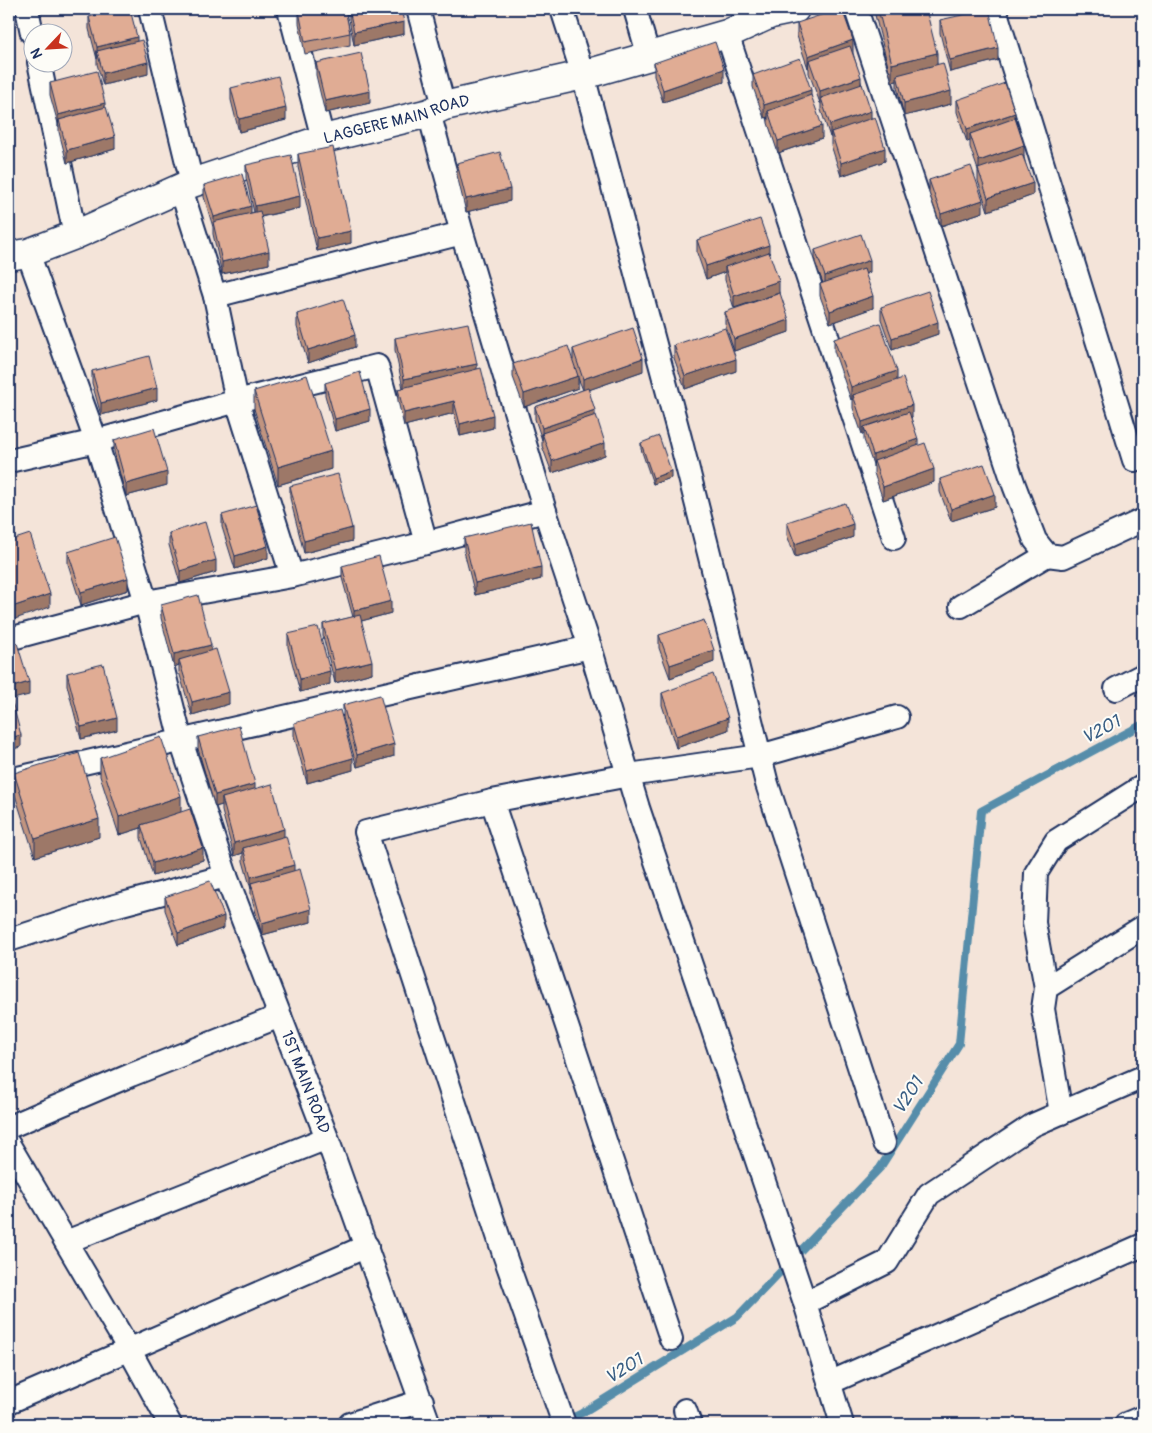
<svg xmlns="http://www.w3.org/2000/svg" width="1152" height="1433" viewBox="0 0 1152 1433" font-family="Pangolin,sans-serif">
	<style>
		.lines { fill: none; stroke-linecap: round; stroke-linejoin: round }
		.stream { stroke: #568daa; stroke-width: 8 }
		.street-casing { stroke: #1b2f5e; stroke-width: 26 }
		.secondary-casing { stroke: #1b2f5e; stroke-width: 31 }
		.street { stroke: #fdfcf7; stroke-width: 22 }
		.secondary { stroke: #fdfcf7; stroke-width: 28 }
		.wall { fill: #c1947f; stroke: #1b2f5e }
		.shaded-wall { fill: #9d7868; stroke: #1b2f5e }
		.building { fill: #e0ac94; stroke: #1b2f5e }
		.labels { text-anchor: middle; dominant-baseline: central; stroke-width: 4; stroke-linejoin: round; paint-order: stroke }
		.street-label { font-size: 16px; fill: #1b2f5e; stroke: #fdfcf7 }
		.water-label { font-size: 18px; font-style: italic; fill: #395e84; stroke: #fdfcf7 }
	</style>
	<rect width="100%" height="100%" fill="#f4e4d9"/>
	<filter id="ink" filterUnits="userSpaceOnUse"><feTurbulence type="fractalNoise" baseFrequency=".02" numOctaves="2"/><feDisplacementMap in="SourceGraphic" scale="10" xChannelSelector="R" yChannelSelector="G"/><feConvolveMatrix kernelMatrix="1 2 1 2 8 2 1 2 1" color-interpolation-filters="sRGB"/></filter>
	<g filter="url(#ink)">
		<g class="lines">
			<polyline class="stream" points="565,1421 582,1413 737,1317 880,1168 959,1044 981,811 1143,724"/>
			<defs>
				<g id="street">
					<polyline points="27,9 32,33"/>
					<polyline points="150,9 192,183"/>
					<polyline points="289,9 323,139"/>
					<polyline points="418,9 444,106"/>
					<polyline points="562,9 583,75 680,438 767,784 884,1143"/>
					<polyline points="635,9 649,57"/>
					<polyline points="856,9 1014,485 1035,540 1047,555 1063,557 1143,520"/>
					<polyline points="995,9 1134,460"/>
					<polyline points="727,34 894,538"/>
					<polyline points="39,62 75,235"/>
					<polyline points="429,113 462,233 545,511 590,647 638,808 805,1303 842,1424"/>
					<polyline points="181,189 215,296 237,401 377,366 426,543"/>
					<path id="s1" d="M28,253L96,441L146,602L181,741L226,876L327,1138L429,1424"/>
					<polyline points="215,296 462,233"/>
					<polyline points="9,461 96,441 237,401 292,576"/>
					<polyline points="961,606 1047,555"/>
					<polyline points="9,639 146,602 292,576 426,543 545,511"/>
					<polyline points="1116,689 1143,675"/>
					<polyline points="9,780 590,647"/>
					<polyline points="492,801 671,1339"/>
					<polyline points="9,940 111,907 226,876"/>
					<polyline points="1046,988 1034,923 1036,873 1056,841 1143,786"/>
					<polyline points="1061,1113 1043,1009 1046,988 1143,927"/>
					<polyline points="9,1127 131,1075 280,1016"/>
					<polyline points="9,1145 130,1351 170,1424"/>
					<polyline points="66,1242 327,1138"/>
					<polyline points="805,1303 887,1262 929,1194 1033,1125 1143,1077"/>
					<polyline points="829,1383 1143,1245"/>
					<polyline points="9,1402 367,1246"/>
					<polyline points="685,1410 690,1424"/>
					<polyline points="350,1424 422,1401"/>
					<polyline points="564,1424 504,1254 366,832 492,801 629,775 760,756 897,717"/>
					<polyline points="1126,1424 1143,1417"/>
				</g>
				<g id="secondary">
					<path id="s2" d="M9,256L28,253L75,235L192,183L323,139L429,113L444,106L583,75L727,34L771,14L795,9"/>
				</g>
			</defs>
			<use href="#street" class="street-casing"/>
			<use href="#secondary" class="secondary-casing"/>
			<use href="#street" class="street"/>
			<use href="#secondary" class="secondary"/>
		</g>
		<g class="wall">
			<polygon points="298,9 345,9 350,33 350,45 305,54 299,23 299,13"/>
			<polygon points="346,9 401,9 404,34 354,45 349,19 349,14 347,15"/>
			<polygon points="875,9 926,9 937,64 951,104 904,116 897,87 897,81 892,82 875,15"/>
			<polygon points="89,17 137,41 148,74 103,85 97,64 97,59 89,29"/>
			<polygon points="940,20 998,60 950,72 940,33"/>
			<polygon points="797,23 853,53 871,118 885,161 841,176 831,145 831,137 830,137 821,110 821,103 820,103 809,73 809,68 808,68 797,36"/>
			<polygon points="316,63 370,103 325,113 316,75"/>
			<polygon points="654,63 724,82 663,102 654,76"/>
			<polygon points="753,75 811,96 822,138 778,153 768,123 768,117 764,118 753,87"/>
			<polygon points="50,83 105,107 115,149 67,163 59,132 59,127 50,95"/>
			<polygon points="231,88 286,120 239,132 231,100"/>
			<polygon points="957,100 1015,119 1033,195 988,211 978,181 978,170 970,147 970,141 967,142 957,112"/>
			<polygon points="298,154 351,243 317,251 298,167"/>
			<polygon points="457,163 510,201 466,212 457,175"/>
			<polygon points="246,165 300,208 261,217 269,264 222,274 213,234 213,227 204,197 204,185 251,213 254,212 246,178"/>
			<polygon points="929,180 983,212 941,226 929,193"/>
			<polygon points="697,240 769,252 779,293 734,308 725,280 725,272 706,279 697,253"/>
			<polygon points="815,250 870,272 865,274 873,308 830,323 820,296 820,284 823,283 815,262"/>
			<polygon points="881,307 938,334 892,350 881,319"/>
			<polygon points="725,312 789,332 734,351 725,324"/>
			<polygon points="297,314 355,347 308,363 297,327"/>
			<polygon points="395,338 477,369 493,428 460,436 454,413 404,426 398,401 398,389 403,388 395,350"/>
			<polygon points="834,339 897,380 912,417 911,418 918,445 934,482 883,500 874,473 874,467 864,440 864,434 862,434 853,408 853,399 851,400 834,351"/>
			<polygon points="674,345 736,371 685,389 674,358"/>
			<polygon points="573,349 643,371 588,390 605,455 552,473 542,446 542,440 535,419 535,407 583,390 578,378 578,388 524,407 513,377 513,364 573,360"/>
			<polygon points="92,371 157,400 101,415 92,383"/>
			<polygon points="325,383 370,421 335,431 325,395"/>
			<polygon points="254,391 331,469 278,485 254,409"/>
			<polygon points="114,440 167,485 126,496 114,452"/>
			<polygon points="641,443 671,478 653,484 641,449"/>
			<polygon points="940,479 995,507 951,521 940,492"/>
			<polygon points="290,486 352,541 304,553 290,498"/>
			<polygon points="222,515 268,558 235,569 222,527"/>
			<polygon points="787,522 853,537 795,557 787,535"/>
			<polygon points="169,533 216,572 180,583 169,545"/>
			<polygon points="464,538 541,579 475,595 464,551"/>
			<polygon points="68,552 128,590 81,605 68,564"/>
			<polygon points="342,566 391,613 361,621 372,673 335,683 323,636 323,624 353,617 342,578"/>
			<polygon points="161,605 211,650 229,704 192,715 179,672 179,665 174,667 161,618"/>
			<polygon points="288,634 330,684 300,692 288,647"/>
			<polygon points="659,635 714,662 670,678 659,648"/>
			<polygon points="67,673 117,730 81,739 67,685"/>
			<polygon points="662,693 728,730 676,748 662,705"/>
			<polygon points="343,705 394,756 357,767 343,718"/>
			<polygon points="294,723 353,770 307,783 294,736"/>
			<polygon points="198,737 255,789 284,837 294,871 311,922 262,935 251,895 251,889 243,861 243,853 234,856 222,811 222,805 215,807 198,749"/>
			<polygon points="100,758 181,812 203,860 153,876 141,838 141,828 119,835 100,776"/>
			<polygon points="14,773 99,837 35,857 14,792"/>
			<polygon points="165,897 224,928 178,945 165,910"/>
		</g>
		<g class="shaded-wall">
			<polygon points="347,9 349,9 349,14 347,15"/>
			<polygon points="404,22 404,34 354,45 354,32"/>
			<polygon points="137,37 137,49 97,51 97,59 97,47"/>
			<polygon points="853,40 853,53 809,60 808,68 808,56"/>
			<polygon points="998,48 998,60 950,72 950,60"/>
			<polygon points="937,53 937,71 897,75 897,81 892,82 892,64"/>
			<polygon points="148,62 148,74 103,85 103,73"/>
			<polygon points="724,69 724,82 663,102 663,90"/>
			<polygon points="861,77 861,89 821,98 821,103 820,103 820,91"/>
			<polygon points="811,90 811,102 768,111 768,117 764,118 764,105"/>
			<polygon points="370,91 370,103 325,113 325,101"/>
			<polygon points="951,91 951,104 904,116 904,103"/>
			<polygon points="105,103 105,115 59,120 58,127 58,115"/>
			<polygon points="286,108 286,120 239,132 239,119"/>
			<polygon points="871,111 871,123 831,132 831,137 830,137 830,125"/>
			<polygon points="1015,113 1015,125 970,134 970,141 967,142 967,129"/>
			<polygon points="822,126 822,138 778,153 778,141"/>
			<polygon points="115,137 115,149 67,163 67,150"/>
			<polygon points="1024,145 1024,157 979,173 979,161"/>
			<polygon points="885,148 885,161 841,176 841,163"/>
			<polygon points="1033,183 1033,195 988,211 988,198"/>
			<polygon points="510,189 510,201 466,212 466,199"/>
			<polygon points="300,196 300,208 255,218 255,206"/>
			<polygon points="983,200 983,212 941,226 941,214"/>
			<polygon points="251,206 251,219 214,226 214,217"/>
			<polygon points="351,231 351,243 317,251 317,238"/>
			<polygon points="769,245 769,257 725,267 725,272 706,279 706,266"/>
			<polygon points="269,251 269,264 222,274 222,262"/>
			<polygon points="870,260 870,272 825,288 825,276"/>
			<polygon points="779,281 779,293 734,308 734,296"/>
			<polygon points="873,296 873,308 830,323 830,311"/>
			<polygon points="789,320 789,332 734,351 734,339"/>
			<polygon points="938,322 938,334 892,350 892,338"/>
			<polygon points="355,335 355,347 308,363 308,350"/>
			<polygon points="643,358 643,371 583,392 583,379"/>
			<polygon points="736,359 736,371 685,389 685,376"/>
			<polygon points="477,364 477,377 404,392 404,379"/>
			<polygon points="897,371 897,384 853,395 853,399 851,400 851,387"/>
			<polygon points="578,376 578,388 524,407 524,394"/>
			<polygon points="157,388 157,400 101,415 101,403"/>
			<polygon points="454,401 454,413 404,426 404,413"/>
			<polygon points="912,405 912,417 866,433 864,427 864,434 862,434 862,422"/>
			<polygon points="370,409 370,421 335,431 335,419"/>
			<polygon points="595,410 595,422 542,433 542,440 542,428"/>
			<polygon points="493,415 493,428 460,436 460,424"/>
			<polygon points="918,439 918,452 874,461 873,467 873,455"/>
			<polygon points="605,443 605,455 552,473 552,461"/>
			<polygon points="331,451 331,469 278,485 278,467"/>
			<polygon points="934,469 934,482 883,500 883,487"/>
			<polygon points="671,471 671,478 653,484 653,478"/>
			<polygon points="167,472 167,485 126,496 126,484"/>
			<polygon points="995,494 995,507 951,521 951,509"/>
			<polygon points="853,524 853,537 795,557 795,544"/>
			<polygon points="352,528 352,541 304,553 304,541"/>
			<polygon points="268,546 268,558 235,569 235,556"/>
			<polygon points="216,560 216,572 180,583 180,571"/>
			<polygon points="541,567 541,579 475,595 475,583"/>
			<polygon points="128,578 128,590 81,605 81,592"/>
			<polygon points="50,594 50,607 9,621 9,608"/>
			<polygon points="391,601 391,613 354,623 354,611"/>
			<polygon points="211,645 211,657 179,660 179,665 174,667 174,654"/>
			<polygon points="714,650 714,662 670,678 670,665"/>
			<polygon points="372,661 372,673 335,683 335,670"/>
			<polygon points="330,671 330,684 300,692 300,679"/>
			<polygon points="29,682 29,695 9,700 9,688"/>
			<polygon points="229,692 229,704 192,715 192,702"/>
			<polygon points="117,718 117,730 81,739 81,727"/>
			<polygon points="728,718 728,730 676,748 676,736"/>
			<polygon points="21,735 21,747 9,750 9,738"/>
			<polygon points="394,744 394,756 357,767 357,755"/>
			<polygon points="353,758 353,770 307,783 307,771"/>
			<polygon points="255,784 255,796 222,798 222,805 215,807 215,795"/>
			<polygon points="181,796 181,814 141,825 141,828 119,835 119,817"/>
			<polygon points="99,819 99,837 35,857 35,839"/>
			<polygon points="284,829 284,842 243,848 243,853 234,856 234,843"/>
			<polygon points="203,848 203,860 153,876 153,863"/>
			<polygon points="294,865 294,877 251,883 251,889 251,877"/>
			<polygon points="311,909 311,922 262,935 262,923"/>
			<polygon points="224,916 224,928 178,945 178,933"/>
		</g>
		<g class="building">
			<polygon points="121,9 130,9 137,37 97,47 89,17"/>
			<polygon points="308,9 345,9 350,33 305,42 299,11"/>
			<polygon points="349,9 401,9 404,22 354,32"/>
			<polygon points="839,9 842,9 853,40 808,56 797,23"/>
			<polygon points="878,9 926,9 937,53 892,64"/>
			<polygon points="989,9 998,48 950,60 940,20"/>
			<polygon points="142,40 148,62 103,73 97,51"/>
			<polygon points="715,42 724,69 663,90 654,63"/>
			<polygon points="850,46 861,77 820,91 809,60"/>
			<polygon points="361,53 370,91 325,101 316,63"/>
			<polygon points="800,58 811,90 764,105 753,75"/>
			<polygon points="943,63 951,91 904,103 897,75"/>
			<polygon points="97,71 105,103 58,115 50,83"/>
			<polygon points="278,76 286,108 239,119 231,88"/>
			<polygon points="1005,83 1015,113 967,129 957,100"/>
			<polygon points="862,84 871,111 830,125 821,98"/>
			<polygon points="811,95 822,126 778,141 768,111"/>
			<polygon points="106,107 115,137 67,150 59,120"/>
			<polygon points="875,117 885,148 841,163 831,132"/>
			<polygon points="1015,118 1024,145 979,161 970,134"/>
			<polygon points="333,147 351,231 317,238 298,154"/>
			<polygon points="500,152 510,189 466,199 457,163"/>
			<polygon points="1022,154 1033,183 988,198 978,169"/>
			<polygon points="291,155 300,196 255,206 246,165"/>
			<polygon points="971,166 983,200 941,214 929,180"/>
			<polygon points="242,174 251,206 214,217 204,185"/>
			<polygon points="260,211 269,251 222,262 213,222"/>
			<polygon points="760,219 769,245 706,266 697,240"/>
			<polygon points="861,234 870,260 825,276 815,250"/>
			<polygon points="769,252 779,281 734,296 725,267"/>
			<polygon points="864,269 873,296 830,311 820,284"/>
			<polygon points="928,291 938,322 892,338 881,307"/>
			<polygon points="780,293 789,320 734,339 725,312"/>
			<polygon points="343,299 355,335 308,350 297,314"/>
			<polygon points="468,323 477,364 404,379 395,338"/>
			<polygon points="880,323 897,371 851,387 834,339"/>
			<polygon points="633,328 643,358 583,379 573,349"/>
			<polygon points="725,328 736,359 685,376 674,345"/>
			<polygon points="568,346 578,376 524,394 513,364"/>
			<polygon points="149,356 157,388 101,403 92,371"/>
			<polygon points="481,368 493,415 460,424 454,401 404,413 398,389"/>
			<polygon points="360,372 370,409 335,419 325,383"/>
			<polygon points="307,375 331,451 278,467 254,391"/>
			<polygon points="903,378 912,405 862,422 853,395"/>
			<polygon points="588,388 595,410 542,428 535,407"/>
			<polygon points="909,412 918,439 873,455 864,427"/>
			<polygon points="596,415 605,443 552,461 542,433"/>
			<polygon points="154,428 167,472 126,484 114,440"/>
			<polygon points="659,436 671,471 653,478 641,443"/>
			<polygon points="925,443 934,469 883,487 874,461"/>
			<polygon points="984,464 995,494 951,509 940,479"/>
			<polygon points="338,474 352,528 304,541 290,486"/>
			<polygon points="845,503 853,524 795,544 787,522"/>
			<polygon points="256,505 268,546 235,556 222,515"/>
			<polygon points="205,522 216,560 180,571 169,533"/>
			<polygon points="531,522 541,567 475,583 464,538"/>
			<polygon points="30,534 50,594 9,608 9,541"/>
			<polygon points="115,537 128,578 81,592 68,552"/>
			<polygon points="379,556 391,601 354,611 342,566"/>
			<polygon points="198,595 211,645 174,654 161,605"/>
			<polygon points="360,615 372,661 335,670 323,624"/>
			<polygon points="704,620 714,650 670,665 659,635"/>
			<polygon points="318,627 330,671 300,679 288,634"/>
			<polygon points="17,643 29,682 9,688 9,645"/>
			<polygon points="216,649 229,692 192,702 179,660"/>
			<polygon points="103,664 117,718 81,727 67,673"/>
			<polygon points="713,674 728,718 676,736 662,693"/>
			<polygon points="9,694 10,694 21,735 9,738"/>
			<polygon points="380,695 394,744 357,755 343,705"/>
			<polygon points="340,710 353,758 307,771 294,723"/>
			<polygon points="239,726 255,784 215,795 198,737"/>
			<polygon points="161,737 181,796 119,817 100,758"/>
			<polygon points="79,753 99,819 35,839 14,773"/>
			<polygon points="272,784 284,829 234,843 222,798"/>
			<polygon points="190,809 203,848 153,863 141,825"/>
			<polygon points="286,836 294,865 251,877 243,848"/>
			<polygon points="300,869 311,909 262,923 251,883"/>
			<polygon points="210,881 224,916 178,933 165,897"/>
		</g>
	</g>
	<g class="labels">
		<g class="street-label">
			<text stroke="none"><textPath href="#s2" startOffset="412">LAGGERE MAIN ROAD</textPath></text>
			<text stroke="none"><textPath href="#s1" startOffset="875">1ST MAIN ROAD</textPath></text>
		</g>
		<g class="water-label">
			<text transform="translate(1101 730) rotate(-28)">V201</text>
			<text transform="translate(908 1096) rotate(-57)">V201</text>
			<text transform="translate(624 1369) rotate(-32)">V201</text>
		</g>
	</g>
	<rect width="1152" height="1433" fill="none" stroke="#fdfcf7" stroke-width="30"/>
	<rect x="15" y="15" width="1122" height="1403" fill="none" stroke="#1b2f5e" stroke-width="2" filter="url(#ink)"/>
	<g transform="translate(48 48) rotate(245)"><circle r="24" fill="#fdfcf7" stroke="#a3aaba"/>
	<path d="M0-4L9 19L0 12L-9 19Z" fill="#c8321e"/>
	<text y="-8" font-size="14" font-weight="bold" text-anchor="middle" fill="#1b2f5e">N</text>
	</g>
</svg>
